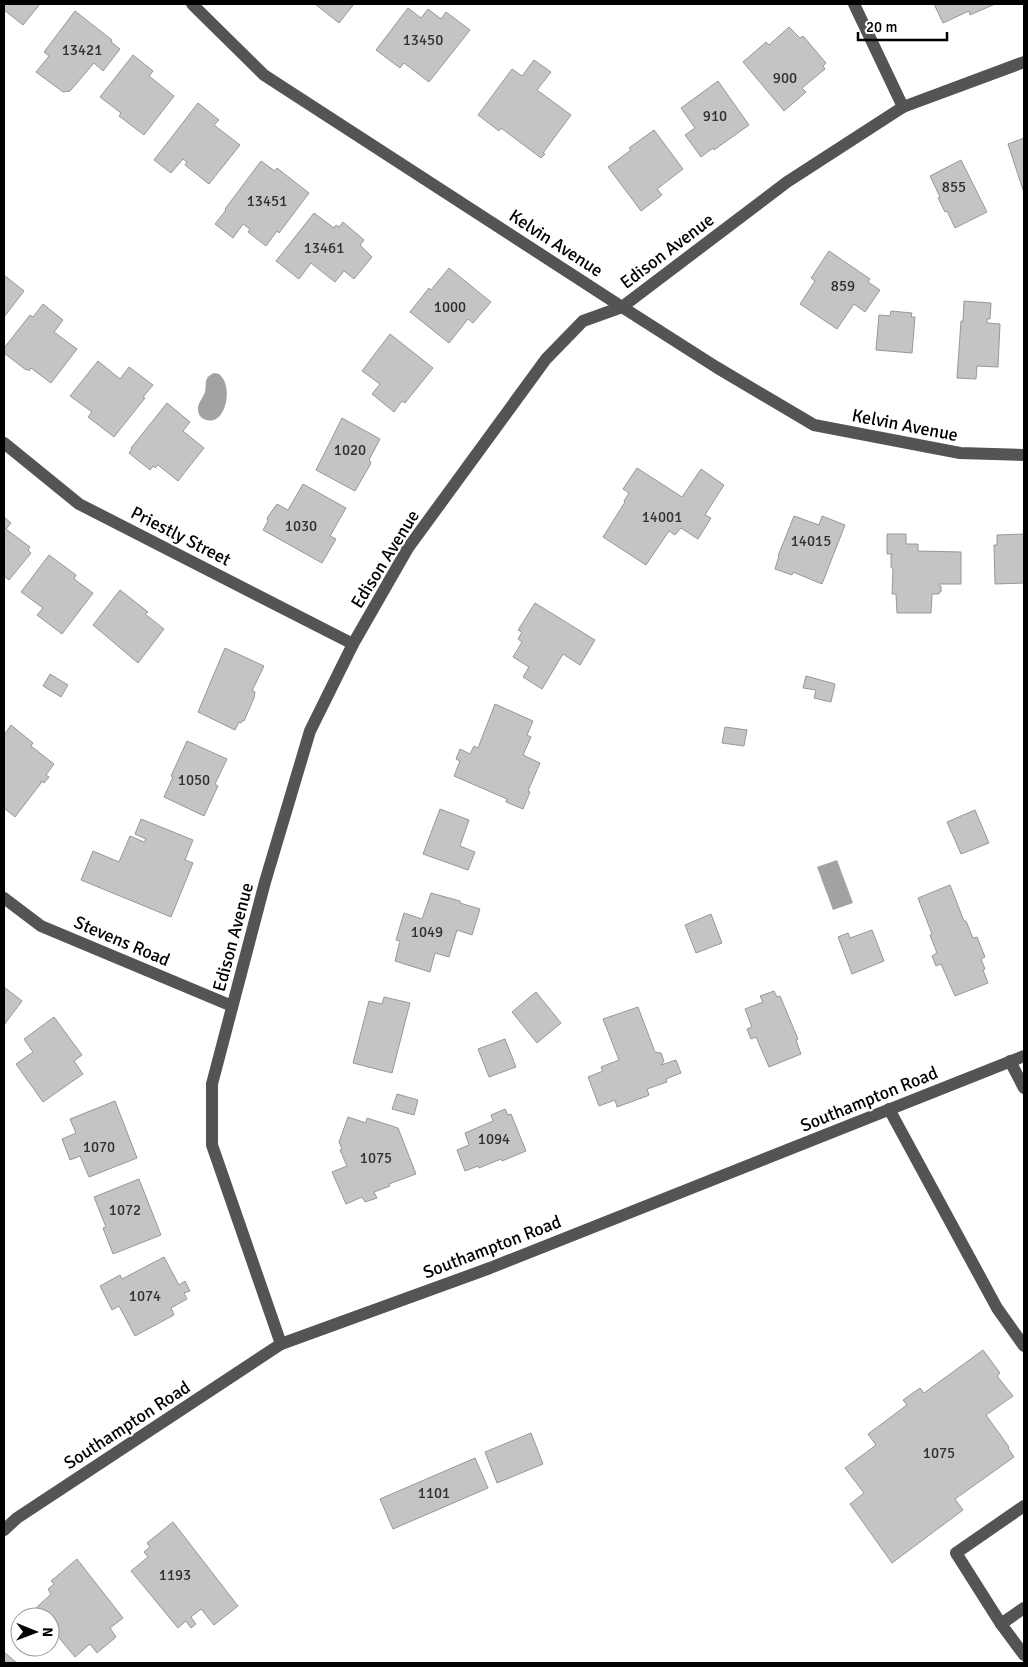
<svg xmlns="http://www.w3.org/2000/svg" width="1028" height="1667" viewBox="0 0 1028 1667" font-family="Signika,sans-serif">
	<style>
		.water { fill: #a2a2a2 }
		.building { fill: #c4c4c4; stroke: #989898 }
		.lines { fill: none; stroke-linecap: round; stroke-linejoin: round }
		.minor { stroke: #545454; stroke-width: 12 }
		.labels { text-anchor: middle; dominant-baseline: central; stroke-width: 4.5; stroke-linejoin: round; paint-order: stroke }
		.number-label { font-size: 15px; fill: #313131 }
		.street-label { font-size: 18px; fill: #000; stroke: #fff }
	</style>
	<rect width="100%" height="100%" fill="#fff"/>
	<g class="water">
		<path d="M214,373L219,374C235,387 225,429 204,419C201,418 198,414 198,410C197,404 203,398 205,392C207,383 203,378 214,373Z"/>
		<polygon points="837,860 853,903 833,910 817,867"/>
	</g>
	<g class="building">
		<polygon points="4,4 40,4 23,25 4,10"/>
		<polygon points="315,4 354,4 339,23"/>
		<polygon points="934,4 995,4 970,15 969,11 943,23"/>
		<polygon points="408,8 421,18 428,9 441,19 446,12 470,30 429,82 404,63 400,68 376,50"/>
		<polygon points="75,11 112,40 111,42 120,49 103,71 94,63 70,91 63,92 36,72 49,56 44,52"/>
		<polygon points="789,27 800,38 803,36 826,63 823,66 825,69 802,88 806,92 784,111 743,62 766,42 769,45"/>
		<polygon points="133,55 153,71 149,76 174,96 144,135 119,116 121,113 100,97"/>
		<polygon points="534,60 551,72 537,90 571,115 543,153 545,154 541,158 501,128 499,131 478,115 512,69 522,76"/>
		<polygon points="718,81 749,125 714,150 713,148 701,157 685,135 695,128 681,108"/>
		<polygon points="198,103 219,120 214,125 240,145 209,184 185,165 187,162 183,159 171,173 154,160"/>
		<polygon points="654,130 683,169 657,189 662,195 641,211 608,167 631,150 629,148"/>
		<polygon points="1024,138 1024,193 1008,144"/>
		<polygon points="961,160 987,212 955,228 947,211 945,212 938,198 940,197 930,176"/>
		<polygon points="261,161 275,171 277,168 309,193 279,233 277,231 266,246 248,232 250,229 243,224 233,238 215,224 226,210 225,209"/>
		<polygon points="314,213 334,228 336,225 339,227 343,222 364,240 360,245 372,257 354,279 344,271 335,282 311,263 299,279 276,261"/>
		<polygon points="829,251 870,279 868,282 880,290 865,312 854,304 837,329 800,304 815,281 811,278"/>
		<polygon points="449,268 491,302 473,323 468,319 449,343 410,312 429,288 431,290"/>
		<polygon points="4,275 24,291 4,317"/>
		<polygon points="964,301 991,303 990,319 987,319 987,323 1000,324 998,367 977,366 976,379 957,378 961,321 963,321"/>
		<polygon points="43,304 63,320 54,332 77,349 51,383 31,368 29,371 27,369 26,370 4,353 5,352 4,350 4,348 30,315 33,317"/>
		<polygon points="891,311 912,313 911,317 915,317 912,353 876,350 879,315 890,316"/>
		<polygon points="390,334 433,368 405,403 402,401 394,412 372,394 380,384 362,371"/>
		<polygon points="98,361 120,379 129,367 153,385 143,397 145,398 114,437 88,417 92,412 70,396"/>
		<polygon points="167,403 190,422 183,431 204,448 178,481 158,465 155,468 153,466 150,470 129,453 132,449 131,448"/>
		<polygon points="342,418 380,439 369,460 371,462 370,465 355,491 316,470"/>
		<polygon points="637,468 682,497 701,469 724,485 705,515 711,518 698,539 681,528 675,535 669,531 646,565 603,537 625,502 624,501 629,493 623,489"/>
		<polygon points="303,484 346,508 330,536 336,539 322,563 263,530 268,521 267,518 277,504 288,510"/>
		<polygon points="794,516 819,525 822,516 845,525 822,584 793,572 792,575 775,569 779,556 778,556"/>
		<polygon points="4,517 11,523 6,529 30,547 28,550 31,553 9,580 4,576"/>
		<polygon points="887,534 906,534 906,544 918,544 918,551 961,552 961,584 939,584 939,586 941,586 941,592 939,592 939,594 932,594 931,613 897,613 896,594 892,594 893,569 891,567 891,555 893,554 887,554"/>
		<polygon points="1024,534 1024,583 995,584 994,545 997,545 997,535"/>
		<polygon points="49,555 76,575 74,579 93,593 62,634 37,615 43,608 21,592"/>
		<polygon points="120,590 148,612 145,614 164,629 138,663 93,625"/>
		<polygon points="535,603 595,640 580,665 563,654 542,689 523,677 529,667 513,657 522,642 518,639 522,632 518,630"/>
		<polygon points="225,648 264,666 252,691 255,692 254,698 244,721 243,720 241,723 239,722 235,730 198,712"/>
		<polygon points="50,674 68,685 61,697 43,686"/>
		<polygon points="806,676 835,684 831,702 814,698 816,690 803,688"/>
		<polygon points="495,704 533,721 527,735 531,737 523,755 540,763 528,791 530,792 523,809 506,802 507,799 454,776 460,761 456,759 460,749 470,754 474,746 478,748"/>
		<polygon points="11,725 33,743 31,746 54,764 46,775 49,777 44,783 41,781 41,783 15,817 4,808 4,735"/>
		<polygon points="725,727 747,730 744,746 722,743"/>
		<polygon points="187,741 227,759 215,784 218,786 204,816 164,797 173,777 171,776"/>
		<polygon points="440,809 469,820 460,846 475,852 468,870 423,854"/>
		<polygon points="975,810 989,843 961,854 947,822"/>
		<polygon points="141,819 193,840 185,860 193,863 171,917 81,880 93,851 119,862 130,836 144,842 146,839 135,834"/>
		<polygon points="950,885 964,921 966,921 973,938 977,937 985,957 981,959 985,969 983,970 988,983 955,996 941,964 936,966 932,956 937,953 930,935 932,934 918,898"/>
		<polygon points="431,893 460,901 460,903 480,909 472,935 457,930 449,957 435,953 430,972 395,961 400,941 396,940 404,913 422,919"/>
		<polygon points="711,914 722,943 696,953 685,925"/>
		<polygon points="872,930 884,961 852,974 838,937 848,933 850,938"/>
		<polygon points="4,987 22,1001 4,1025"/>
		<polygon points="774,991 777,997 780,996 798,1039 796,1040 801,1054 769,1067 756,1037 751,1039 747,1029 752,1027 745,1009 763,1002 760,996"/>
		<polygon points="536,992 561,1023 537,1043 512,1012"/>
		<polygon points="384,997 410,1003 392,1073 353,1063 369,1001 382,1004"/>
		<polygon points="638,1007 655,1052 661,1053 664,1061 661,1065 676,1060 681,1073 666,1079 667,1082 647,1089 649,1095 647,1096 617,1107 615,1100 599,1106 588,1077 603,1071 601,1067 619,1060 603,1019"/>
		<polygon points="54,1017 82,1055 74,1061 83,1074 43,1102 16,1064 33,1052 24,1039"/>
		<polygon points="505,1039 516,1067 489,1077 478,1049"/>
		<polygon points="397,1094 418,1100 414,1115 392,1109"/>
		<polygon points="115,1101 137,1158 89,1177 80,1156 70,1160 62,1139 76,1133 70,1119"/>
		<polygon points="505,1109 508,1115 511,1114 526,1151 502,1161 501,1159 479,1168 478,1166 465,1171 457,1150 469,1145 465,1133 493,1121 491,1115"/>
		<polygon points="348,1117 366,1123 367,1118 398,1128 416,1174 389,1184 390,1186 374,1192 377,1198 365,1202 362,1197 346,1204 332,1172 347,1166 340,1150 342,1149 339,1142"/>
		<polygon points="139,1179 161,1235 113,1254 103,1228 106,1227 94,1197"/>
		<polygon points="164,1257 179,1285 185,1281 190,1291 184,1293 187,1299 171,1308 174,1315 135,1336 119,1306 112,1310 100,1286 120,1275 122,1279"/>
		<polygon points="983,1350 1000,1373 997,1376 1013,1396 986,1415 1009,1447 1008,1448 1014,1457 955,1499 963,1510 892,1563 850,1504 864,1493 845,1468 876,1445 868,1434 907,1405 903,1400 920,1388 924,1393"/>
		<polygon points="531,1433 543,1464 497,1483 485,1452"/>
		<polygon points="475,1458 488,1488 393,1529 380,1499"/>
		<polygon points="173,1522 238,1606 214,1625 201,1609 191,1617 196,1624 191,1628 186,1621 178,1628 131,1571 148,1557 144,1552 150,1547 147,1543"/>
		<polygon points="77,1559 123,1618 110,1628 116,1637 97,1653 90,1644 75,1657 50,1627 50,1617 41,1617 35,1609 51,1594 48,1589 54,1584 51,1581"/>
		<polygon points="4,1652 17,1663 4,1663"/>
	</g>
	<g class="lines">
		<g class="minor">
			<polyline points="192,4 264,75 622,307 716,367 814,425 960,453 1024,455"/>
			<polyline points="854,4 903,107"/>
			<polyline points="4,443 79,504 353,644"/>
			<polyline points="4,898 41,926 232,1006"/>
			<polyline points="1010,1061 1024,1088"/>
			<polyline points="889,1109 997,1308 1024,1346"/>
			<polyline points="281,1344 212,1145 212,1084 265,882 310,731 353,644 408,548 546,359 583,321 622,307 787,182 903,107 1024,62"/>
			<polyline points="1024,1506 956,1553 1001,1624 1024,1608"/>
			<polyline points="4,1530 17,1518 281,1344 490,1268 1024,1056"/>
			<polyline points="1001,1624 1024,1655"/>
		</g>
	</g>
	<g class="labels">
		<g class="number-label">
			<text x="423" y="40">13450</text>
			<text x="82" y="50">13421</text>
			<text x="785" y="78">900</text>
			<text x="715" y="116">910</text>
			<text x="954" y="187">855</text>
			<text x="267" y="201">13451</text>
			<text x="324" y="248">13461</text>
			<text x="843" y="286">859</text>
			<text x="450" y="307">1000</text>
			<text x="350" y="450">1020</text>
			<text x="662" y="517">14001</text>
			<text x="301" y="526">1030</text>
			<text x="811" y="541">14015</text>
			<text x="194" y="780">1050</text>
			<text x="427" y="932">1049</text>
			<text x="494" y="1139">1094</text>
			<text x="99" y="1147">1070</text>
			<text x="376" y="1158">1075</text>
			<text x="125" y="1210">1072</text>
			<text x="145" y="1296">1074</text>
			<text x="939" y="1453">1075</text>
			<text x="434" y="1493">1101</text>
			<text x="175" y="1575">1193</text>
		</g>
		<g class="street-label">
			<text transform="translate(556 243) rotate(33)">Kelvin Avenue</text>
			<text transform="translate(667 251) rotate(-37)">Edison Avenue</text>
			<text transform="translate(905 425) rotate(11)">Kelvin Avenue</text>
			<text transform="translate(181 536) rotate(27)">Priestly Street</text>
			<text transform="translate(385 559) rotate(-58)">Edison Avenue</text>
			<text transform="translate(233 937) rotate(-75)">Edison Avenue</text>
			<text transform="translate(122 941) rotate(23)">Stevens Road</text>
			<text transform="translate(869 1099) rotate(-22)">Southampton Road</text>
			<text transform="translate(492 1247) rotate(-21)">Southampton Road</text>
			<text transform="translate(127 1425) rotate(-33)">Southampton Road</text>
		</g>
	</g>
	<rect width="1028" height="1667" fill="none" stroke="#000000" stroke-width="10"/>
	<g transform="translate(35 1632) rotate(91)"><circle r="24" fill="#ffffff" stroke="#999999"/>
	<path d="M0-4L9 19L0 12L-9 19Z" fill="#000000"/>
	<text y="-8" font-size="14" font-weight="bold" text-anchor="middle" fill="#000000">N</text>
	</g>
	<path d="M858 32v8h89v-8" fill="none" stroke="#000000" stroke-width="2.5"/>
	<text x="866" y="32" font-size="15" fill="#000000" stroke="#ffffff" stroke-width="4" paint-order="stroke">20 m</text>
</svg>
